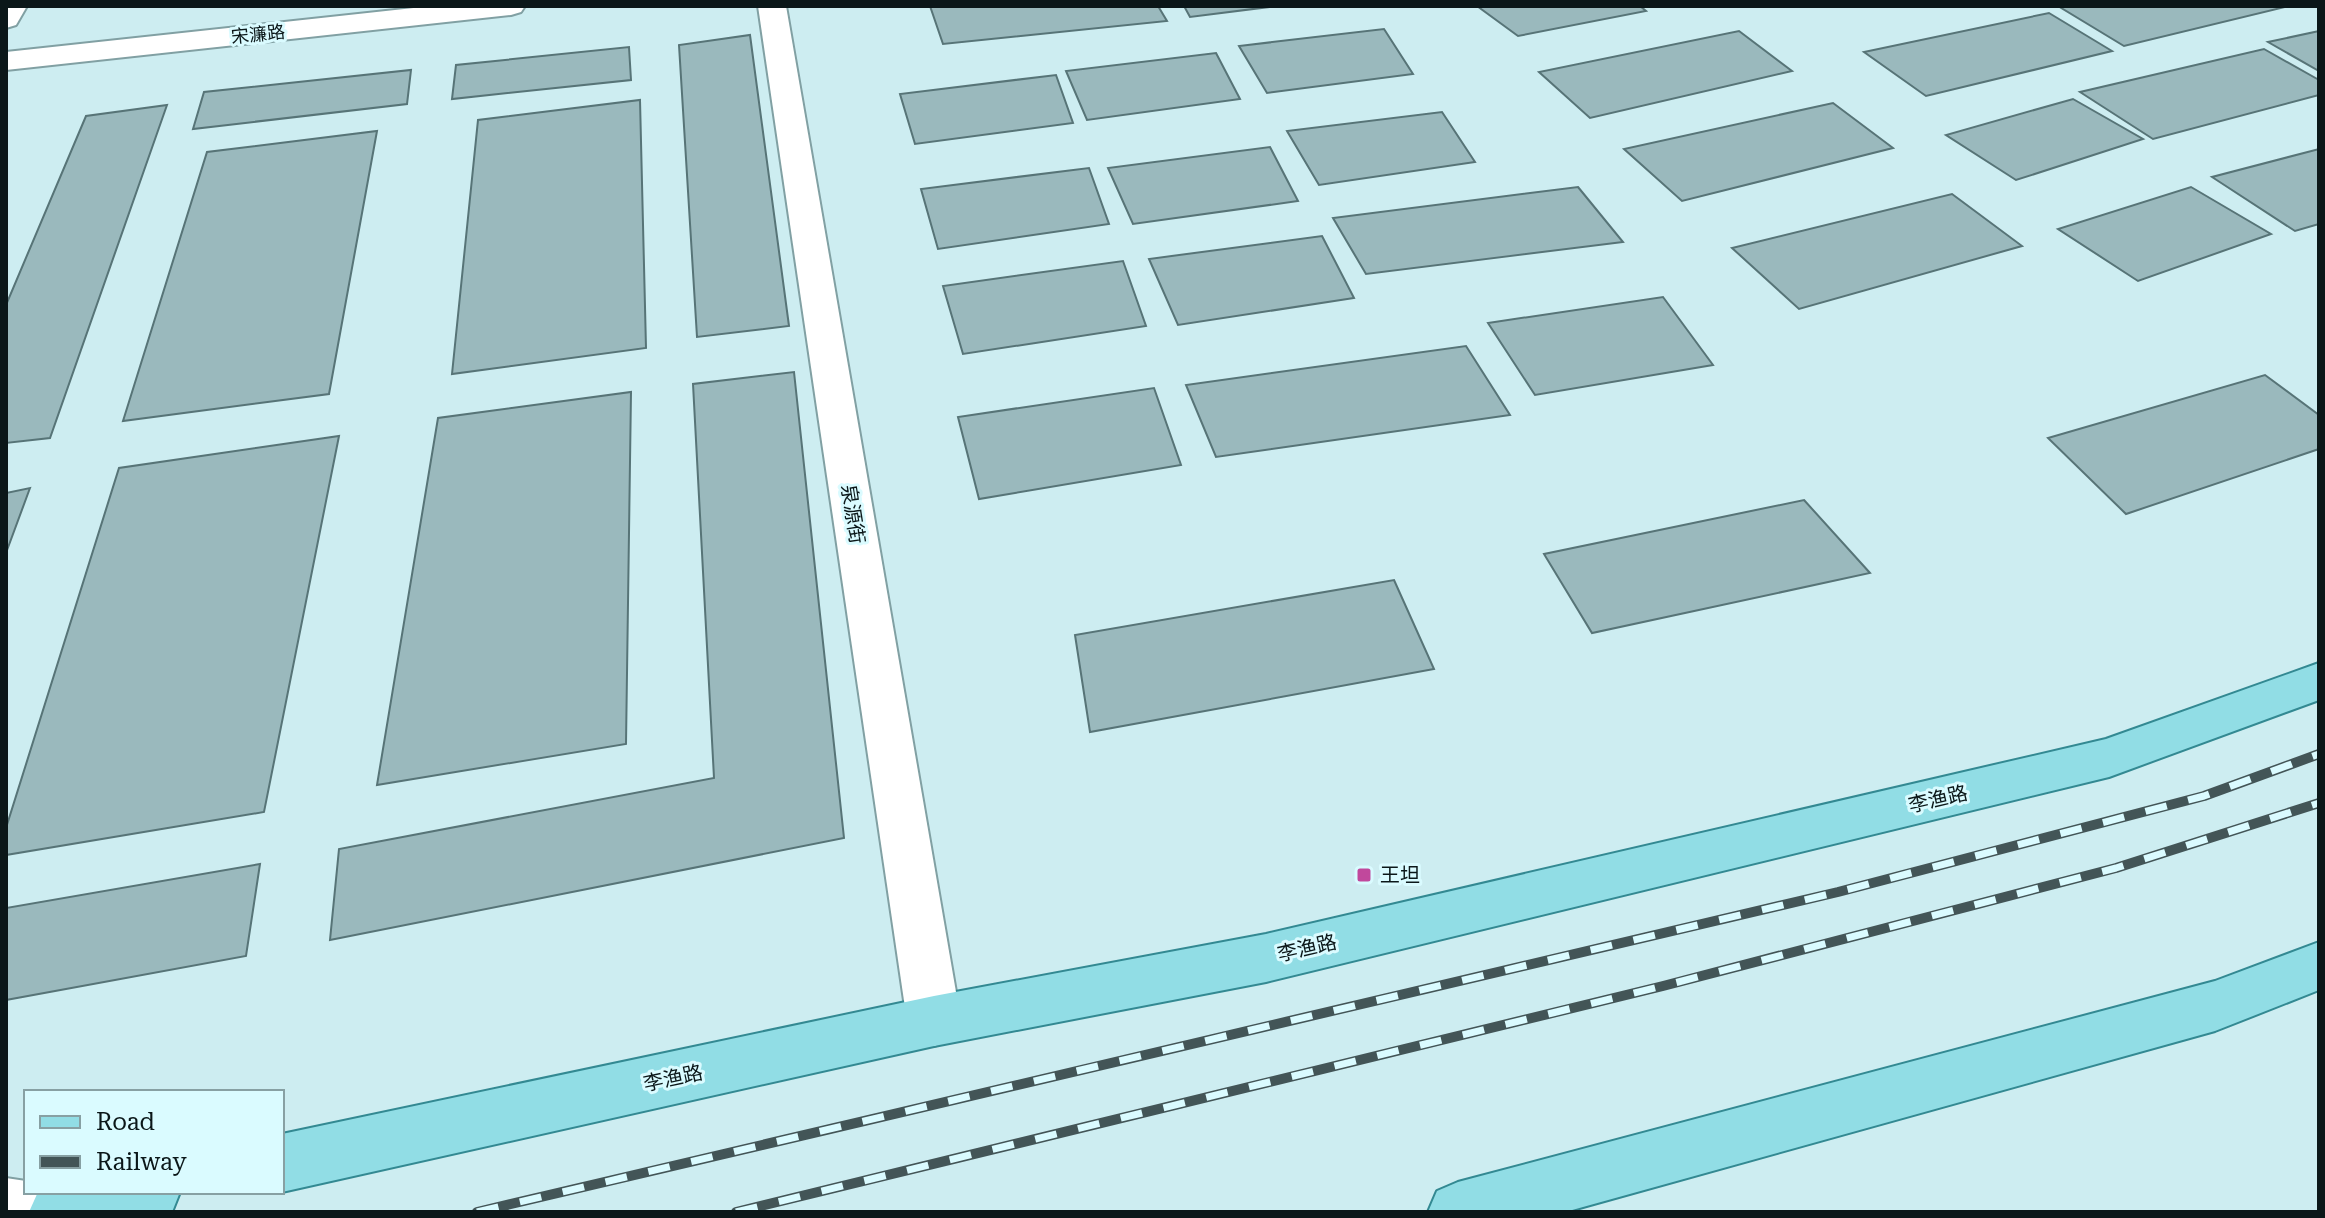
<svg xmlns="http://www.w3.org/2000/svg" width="2325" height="1218" viewBox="0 0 2325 1218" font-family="'Roboto Serif','Noto Sans SC',serif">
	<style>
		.building { fill: #9ab9bd; stroke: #577477; stroke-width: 2 }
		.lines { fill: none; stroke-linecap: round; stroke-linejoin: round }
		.street-casing { stroke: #81a0a3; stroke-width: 4 }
		.secondary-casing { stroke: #81a0a3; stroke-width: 4 }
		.primary-casing { stroke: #338992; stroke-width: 4 }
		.street { fill: #fff; fill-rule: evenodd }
		.secondary { fill: #fff; fill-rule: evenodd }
		.primary { fill: #91dde5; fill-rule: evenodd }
		.rail-casing { stroke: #435557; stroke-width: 10 }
		.rail { stroke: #dafbff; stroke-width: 7; stroke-dasharray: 22; stroke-linecap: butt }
		.poi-dot { fill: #c1489c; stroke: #dafbff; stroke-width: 3 }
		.labels { text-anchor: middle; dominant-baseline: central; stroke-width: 6; stroke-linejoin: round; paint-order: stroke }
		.far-street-label { font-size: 18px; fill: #0b1719; stroke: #dafbff }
		.street-label { font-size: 20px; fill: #0b1719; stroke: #dafbff }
		.poi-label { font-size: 20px; fill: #0b1719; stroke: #dafbff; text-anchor: start }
	</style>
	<rect width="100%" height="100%" fill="#cdedf1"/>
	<g class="building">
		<polygon points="930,6 1158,6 1167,21 943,44"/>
		<polygon points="1184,6 1277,6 1190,17"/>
		<polygon points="1477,6 1640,6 1646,11 1518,36"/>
		<polygon points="2058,6 2289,6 2124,46"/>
		<polygon points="2049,13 2112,51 1926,96 1864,52"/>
		<polygon points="1384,29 1413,74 1267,93 1239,46"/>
		<polygon points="1739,31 1792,71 1590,118 1539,72"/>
		<polygon points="2319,31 2319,71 2268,42"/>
		<polygon points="750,35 789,326 697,337 679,45"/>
		<polygon points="629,47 631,80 452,99 456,65"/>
		<polygon points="2264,49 2319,80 2319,95 2153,139 2080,92"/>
		<polygon points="1216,53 1240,99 1087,120 1066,71"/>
		<polygon points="411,70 407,104 193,129 204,92"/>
		<polygon points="1056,75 1073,123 915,144 900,94"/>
		<polygon points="2073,99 2143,139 2016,180 1946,135"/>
		<polygon points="640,100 646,348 452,374 478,120"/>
		<polygon points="1833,103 1893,148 1682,201 1624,149"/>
		<polygon points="167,105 50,438 6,443 6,305 86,116"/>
		<polygon points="1442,112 1475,162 1319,185 1287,131"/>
		<polygon points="377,131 329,394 123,421 207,152"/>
		<polygon points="1270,147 1298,201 1133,224 1108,168"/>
		<polygon points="2319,149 2319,224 2295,231 2212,177"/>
		<polygon points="1089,168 1109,224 938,249 921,189"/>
		<polygon points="1578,187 1623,242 1366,274 1333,218"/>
		<polygon points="2191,187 2271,234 2138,281 2058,229"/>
		<polygon points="1952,194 2022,246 1799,309 1732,248"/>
		<polygon points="1322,236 1354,298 1178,325 1149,259"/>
		<polygon points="1123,261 1146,326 963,354 943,286"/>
		<polygon points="1663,297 1713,365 1535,395 1488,323"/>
		<polygon points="1466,346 1510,415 1216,457 1186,385"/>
		<polygon points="794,372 844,838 330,940 339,849 714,778 693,384"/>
		<polygon points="2265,375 2319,415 2319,449 2126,514 2048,438"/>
		<polygon points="1154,388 1181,465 979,499 958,417"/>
		<polygon points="631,392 626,744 377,785 438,418"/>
		<polygon points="339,436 264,812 6,855 6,828 119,468"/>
		<polygon points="30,488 6,553 6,493"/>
		<polygon points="1804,500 1870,573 1592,633 1544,554"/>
		<polygon points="1394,580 1434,669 1090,732 1075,635"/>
		<polygon points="260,864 246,956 6,1000 6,908"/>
	</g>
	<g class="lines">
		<defs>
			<polygon id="street" points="758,6 786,6 961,1021 953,1039 934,1046 915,1039 907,1021"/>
			<g id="secondary">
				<polygon points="6,6 27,6 16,25 6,28"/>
				<polygon points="432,6 525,6 521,12 511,15 6,70 6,52"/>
				<polygon points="6,1178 26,1181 26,1192 55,1192 64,1212 6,1212"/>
			</g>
			<g id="primary">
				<polygon points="2319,663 2319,700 2109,777 1266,982 934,1046 282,1192 282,1134 934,996 1266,934 2106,739"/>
				<polygon points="2319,942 2319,990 2215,1031 1565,1212 1428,1212 1437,1191 1458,1182 2215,981"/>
				<polygon points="38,1192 180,1192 172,1212 29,1212"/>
			</g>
		</defs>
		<use href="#street" class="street-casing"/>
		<use href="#secondary" class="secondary-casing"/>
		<use href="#primary" class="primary-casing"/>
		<use href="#street" class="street"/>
		<use href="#secondary" class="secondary"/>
		<use href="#primary" class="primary"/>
		<defs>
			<g id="rail">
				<polyline points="477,1212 1838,892 2204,796 2319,754"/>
				<polyline points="736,1212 1663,986 2116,868 2319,803"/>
			</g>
		</defs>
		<use href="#rail" class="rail-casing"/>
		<use href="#rail" class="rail"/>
	</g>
	<rect class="poi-dot" x="1356" y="867" width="16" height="16" rx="4"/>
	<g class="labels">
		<g class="far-street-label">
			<text transform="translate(258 34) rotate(-6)">宋濂路</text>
		</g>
		<g class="street-label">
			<text transform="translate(853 514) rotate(81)">泉源街</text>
			<text transform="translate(1938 799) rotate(-13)">李渔路</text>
			<text transform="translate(1307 948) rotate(-13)">李渔路</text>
			<text transform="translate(673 1078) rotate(-12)">李渔路</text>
		</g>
		<g class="poi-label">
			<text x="1380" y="875">王坦</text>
		</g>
	</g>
	<rect width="2325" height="1218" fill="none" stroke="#0b1719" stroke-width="16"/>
	<rect x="24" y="1090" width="260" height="104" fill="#dafbff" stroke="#87a0a3" stroke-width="2"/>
	<rect x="40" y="1116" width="40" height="12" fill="#91dde5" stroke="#87a0a3" stroke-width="2"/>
	<text x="96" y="1130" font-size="24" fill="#0b1719">Road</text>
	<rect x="40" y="1156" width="40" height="12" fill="#435557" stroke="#87a0a3" stroke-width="2"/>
	<text x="96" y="1170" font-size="24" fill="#0b1719">Railway</text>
</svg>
